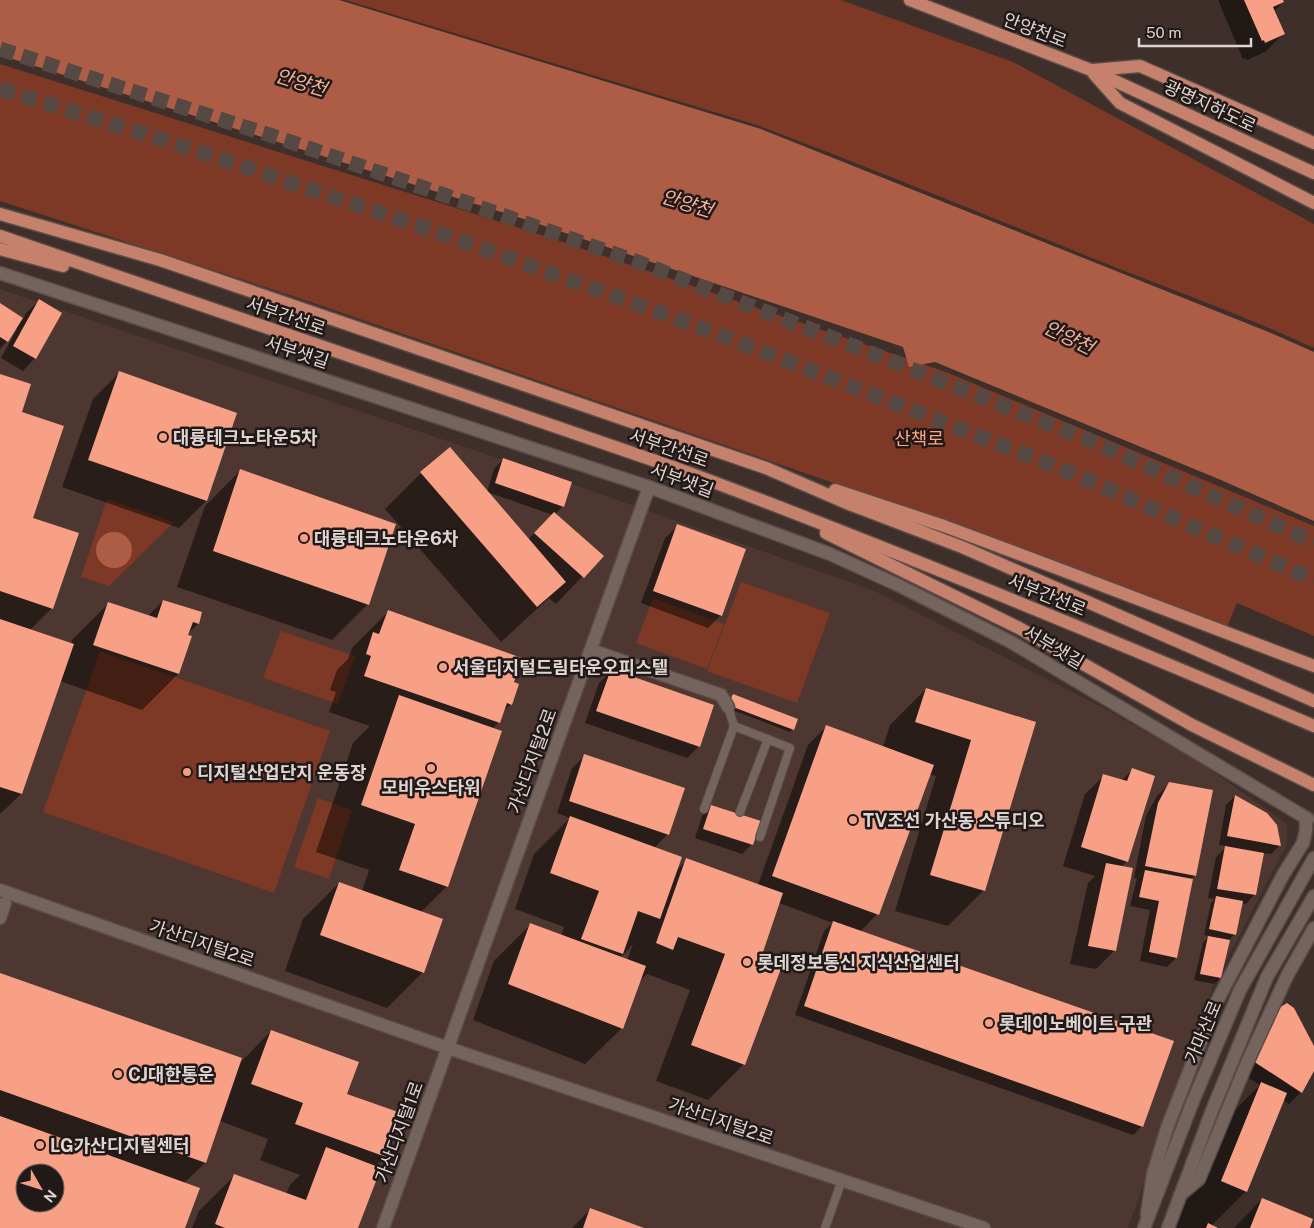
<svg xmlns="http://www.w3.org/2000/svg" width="1314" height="1228" viewBox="0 0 1314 1228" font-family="'Public Sans','Noto Sans KR',sans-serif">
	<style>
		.built { fill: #4d3730; fill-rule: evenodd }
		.green { fill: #7d3925 }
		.water { fill: #ad5d45 }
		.shadow { fill: #0007; fill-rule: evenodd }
		.building { fill: #f7a086; fill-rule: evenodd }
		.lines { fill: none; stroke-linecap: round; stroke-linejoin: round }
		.highway-tunnel { stroke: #564843; stroke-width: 15; stroke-dasharray: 15 8; stroke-linecap: butt }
		.lane-casing { stroke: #594c48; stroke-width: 10 }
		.street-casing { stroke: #594c48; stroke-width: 15 }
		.secondary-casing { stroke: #594c48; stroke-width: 15 }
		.primary-casing { stroke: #594c48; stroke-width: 15 }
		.lane { stroke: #75635e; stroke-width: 8 }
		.street { stroke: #75635e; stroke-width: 12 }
		.secondary { stroke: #75635e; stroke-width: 12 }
		.primary { stroke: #c6816c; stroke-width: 12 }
		.poi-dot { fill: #f39f85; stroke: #201917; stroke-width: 2 }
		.labels { text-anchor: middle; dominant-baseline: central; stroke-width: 5; stroke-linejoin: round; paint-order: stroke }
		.street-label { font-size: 18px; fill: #ded4d1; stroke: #201917 }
		.poi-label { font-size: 18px; font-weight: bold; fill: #ded4d1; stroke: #201917; text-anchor: start }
		.park-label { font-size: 18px; fill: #fea58a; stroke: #201917 }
		.water-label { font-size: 19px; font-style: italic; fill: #f4b19d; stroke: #201917 }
	</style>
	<rect width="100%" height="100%" fill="#3e2f2a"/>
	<path class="built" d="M0,289L524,467L875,591L1111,712L1201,763L1287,824V844L1213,986L1128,1228H0ZM25,1173H55V1203H25Z"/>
	<g class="green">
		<path d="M345,0H841L1013,62L1314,224V348C1243,315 1170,289 1097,260C984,214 871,168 757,125Z"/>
		<polygon points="0,64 554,239 946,372 1314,526 1314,636 1237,603 1227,627 990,537 299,298 0,201"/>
		<polygon points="107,499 174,522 109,586 81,577"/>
		<polygon points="741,582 830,613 797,703 707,671"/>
		<polygon points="653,598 724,624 707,669 636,643"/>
		<polygon points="281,631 355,656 338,704 263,678"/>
		<polygon points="100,651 330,731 274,893 43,812"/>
		<polygon points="318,798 352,810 329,879 294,867"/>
	</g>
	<g class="water">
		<polygon points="0,0 339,0 761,129 1271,333 1314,352 1314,521 1221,480 935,362 909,367 903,347 530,221 0,55"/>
		<circle cx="114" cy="550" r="18"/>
	</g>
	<g class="shadow">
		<polygon points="1218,0 1282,0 1283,2 1274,11 1283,34 1265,52 1247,60 1245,58 1243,59"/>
		<polygon points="39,301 35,358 23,371 1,358 17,329 15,328 7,341 0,349 0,304 23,319 26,313"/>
		<polygon points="120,372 206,501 179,528 62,487 93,399"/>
		<polygon points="0,375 20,412 32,517 52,608 30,630 71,644 72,640 108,604 147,617 163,601 201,613 198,624 186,635 191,637 178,674 142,710 60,681 21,794 0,814"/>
		<path d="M503,459L563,506L555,514L602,556L556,604L549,598L501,642L385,509L421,473L487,492L494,469ZM487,492L553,515L528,539Z"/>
		<polygon points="241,470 368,604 332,640 177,587 205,506"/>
		<polygon points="678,526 721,615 708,628 641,603 665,538"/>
		<polygon points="388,612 512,683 511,704 502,713 499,722 492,729 447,886 421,912 423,972 387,1008 285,971 303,919 339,883 362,891 369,870 316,852 353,743 370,726 329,712 336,692 330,690 337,670 348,659 352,648"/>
		<polygon points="611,671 699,746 687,758 585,723 599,683"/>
		<path d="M926,689L1034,723L984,890L948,926L895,911L936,776L929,774L877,914L860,932L1142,1126L1133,1135L795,1015L824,931L833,923L779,903L759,959L744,1064L708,1100L656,1081L690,990L647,974L638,983L622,1028L585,1064L473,1020L494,961L530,925L561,936L564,927L515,909L534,854L570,818L557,813L572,768L585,756L668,834L654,848L676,871L687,860L758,885L808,745L827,726L883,747L890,725ZM633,944L627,961L619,957L623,955Z"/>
		<polygon points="733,696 793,729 790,732 727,708"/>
		<polygon points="1132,770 1127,861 1121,867 1115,950 1096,969 1070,964 1088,883 1095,876 1063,866 1085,794 1104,776 1121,781"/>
		<polygon points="1170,783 1195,875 1190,880 1176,958 1167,967 1140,961 1150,910 1130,906 1137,879 1134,878 1146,816 1157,796"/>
		<polygon points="1235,796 1280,845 1271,854 1262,853 1255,894 1246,904 1241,903 1235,934 1229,940 1220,978 1214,984 1194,980 1203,943 1209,936 1204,935 1211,903 1215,899 1208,898 1216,857 1227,846 1219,845 1226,805"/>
		<polygon points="711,806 752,844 742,854 695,838 702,816"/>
		<path d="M0,974L239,1064L271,1031L346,1095L385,1156L374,1167L357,1228H192L199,1211L235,1175L286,1194L290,1185L300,1175L260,1160L268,1139L220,1121L205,1163L184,1183V1228H0ZM25,1173H55V1203H25Z"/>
		<polygon points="1267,1021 1314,1049 1314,1068 1301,1092 1289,1104 1283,1100 1246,1191 1211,1226 1215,1228 1175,1228 1215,1130 1260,1085 1242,1074"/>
		<polygon points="1262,1199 1308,1228 1234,1228"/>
		<polygon points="590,1210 641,1228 572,1228"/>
	</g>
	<g class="building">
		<polygon points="1244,0 1283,0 1284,2 1273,7 1285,34 1265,43 1264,40 1262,41"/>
		<polygon points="39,299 62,313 36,359 13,346"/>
		<polygon points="0,303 23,318 8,342 0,337"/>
		<polygon points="119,371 237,413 207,501 88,460"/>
		<polygon points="0,374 31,384 22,412 64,426 33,518 79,533 53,609 0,591"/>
		<polygon points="450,447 566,582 537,607 420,472"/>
		<polygon points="503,458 572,482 564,507 495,483"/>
		<polygon points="240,469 396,524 369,605 213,551"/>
		<polygon points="554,512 604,556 584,578 534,533"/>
		<polygon points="677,524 746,549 722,616 653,591"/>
		<polygon points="163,600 202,612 199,624 193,622 188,635 192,636 179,674 93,645 108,602 157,618"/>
		<polygon points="388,610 522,658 514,682 519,684 512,705 507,703 500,723 364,676 371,656 366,654 373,632 379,634"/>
		<polygon points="0,619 74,644 22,794 0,787"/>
		<polygon points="611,669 714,705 700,747 596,711"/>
		<polygon points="926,688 1036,722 985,891 930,875 971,740 915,722"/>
		<polygon points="733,694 798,719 794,730 728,705"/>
		<polygon points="399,695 502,731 448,887 399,870 415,824 361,805"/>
		<polygon points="826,725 934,765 879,915 772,876"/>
		<polygon points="584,754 685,788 669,835 569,801"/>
		<polygon points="1132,768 1155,776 1128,862 1081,847 1103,774 1127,781"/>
		<polygon points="1169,782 1213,790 1196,876 1145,866 1158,803"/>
		<polygon points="1235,795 1267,813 1277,825 1281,846 1227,836"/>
		<polygon points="711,805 761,821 753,845 703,829"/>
		<polygon points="570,816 682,857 660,919 638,911 623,954 581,939 599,891 550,873"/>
		<polygon points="1225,846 1264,853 1256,895 1217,889"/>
		<polygon points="686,858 783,893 761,958 782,966 745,1065 691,1045 725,954 678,937 673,950 656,943"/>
		<polygon points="1106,863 1133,868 1116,951 1088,946"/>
		<polygon points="1145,870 1193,879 1177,958 1149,952 1159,901 1139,897"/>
		<polygon points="339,882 443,919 424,973 320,935"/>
		<polygon points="1216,896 1243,901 1236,935 1209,929"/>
		<polygon points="833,921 1174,1041 1143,1127 804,1006"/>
		<polygon points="530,923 646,966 623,1029 508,984"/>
		<polygon points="1208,936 1230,940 1221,978 1200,974"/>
		<polygon points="0,973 242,1058 206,1163 0,1090"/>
		<polygon points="1287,1003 1294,1008 1314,1046 1314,1071 1302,1093 1253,1061 1279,1008"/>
		<polygon points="271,1030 359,1062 347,1094 401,1113 386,1157 295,1124 303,1103 251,1084"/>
		<polygon points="1261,1082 1287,1093 1247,1192 1221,1181"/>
		<path d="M0,1116L200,1188L185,1228H0ZM25,1173H55V1203H25Z"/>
		<polygon points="326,1147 381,1168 358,1228 225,1228 215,1224 234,1174 306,1200"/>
		<polygon points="1262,1198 1313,1219 1310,1228 1250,1228"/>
		<polygon points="590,1208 644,1228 583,1228"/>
		<polygon points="1208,1223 1218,1228 1206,1228"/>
	</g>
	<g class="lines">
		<g class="highway-tunnel">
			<polyline points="0,49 282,139 638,262 884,358 1089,440 1314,542"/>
			<polyline points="0,89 170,142 437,232 700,327 1060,468 1314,580"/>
		</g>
		<defs>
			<g id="lane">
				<polyline points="728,707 734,726"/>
				<polyline points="704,809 734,726 790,748 760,837"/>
				<polyline points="740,812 768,739"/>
				<polyline points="825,1228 842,1180"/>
			</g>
			<g id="street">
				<polyline points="0,273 649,487 830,554 898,585 1011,642 1308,819"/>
				<polyline points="591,650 721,695 728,707"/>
				<polyline points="0,918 5,903"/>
				<polyline points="1180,1195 1199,1179 1247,1063 1287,976 1314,928"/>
				<polyline points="1147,1214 1153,1174 1167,1128 1215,1005 1283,875 1303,843 1306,830 1306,818"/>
			</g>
			<g id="secondary">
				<polyline points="0,890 448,1048 984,1228"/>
				<polyline points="383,1228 649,487"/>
				<polyline points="1144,1228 1193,1101 1240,990 1314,858"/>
				<polyline points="1168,1228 1213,1108 1267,977 1314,896"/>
			</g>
			<g id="primary">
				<polyline points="910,0 1091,70 1314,173"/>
				<polyline points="1093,70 1140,66 1314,143"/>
				<polyline points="1094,74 1120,103 1314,203"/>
				<polyline points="0,214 160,260 766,468 849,504 962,547 1314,701"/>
				<path d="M0,236L676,468C891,548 1103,636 1314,726"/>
				<polyline points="0,249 63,266"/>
				<polyline points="835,490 944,526 1051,566 1314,666"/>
				<polyline points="826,533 1019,628 1192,725 1314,785"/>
			</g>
		</defs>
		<use href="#lane" class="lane-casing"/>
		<use href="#street" class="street-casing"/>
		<use href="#secondary" class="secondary-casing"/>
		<use href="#primary" class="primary-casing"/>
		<use href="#lane" class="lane"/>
		<use href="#street" class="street"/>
		<use href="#secondary" class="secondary"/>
		<use href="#primary" class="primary"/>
	</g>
	<g class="poi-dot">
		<circle cx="163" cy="437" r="5"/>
		<circle cx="304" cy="538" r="5"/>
		<circle cx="443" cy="667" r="5"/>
		<circle cx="431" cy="768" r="5"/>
		<circle cx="187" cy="772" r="5"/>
		<circle cx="853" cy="820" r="5"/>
		<circle cx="747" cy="962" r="5"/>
		<circle cx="989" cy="1023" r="5"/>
		<circle cx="118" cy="1074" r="5"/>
		<circle cx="40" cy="1145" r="5"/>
	</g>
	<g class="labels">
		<g class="street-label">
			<text transform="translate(1035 30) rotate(21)">안양천로</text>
			<text transform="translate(1210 106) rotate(25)">광명지하도로</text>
			<text transform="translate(286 316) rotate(19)">서부간선로</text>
			<text transform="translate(297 352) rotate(18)">서부샛길</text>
			<text transform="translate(669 448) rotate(19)">서부간선로</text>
			<text transform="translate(682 480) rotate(20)">서부샛길</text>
			<text transform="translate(1047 595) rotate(22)">서부간선로</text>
			<text transform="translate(1054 647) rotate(31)">서부샛길</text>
			<text transform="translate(532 761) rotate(-70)">가산디지털2로</text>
			<text transform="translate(202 943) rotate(19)">가산디지털2로</text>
			<text transform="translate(1203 1032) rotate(-67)">가마산로</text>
			<text transform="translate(721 1121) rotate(19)">가산디지털2로</text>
			<text transform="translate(399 1132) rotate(-70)">가산디지털1로</text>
		</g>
		<g class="poi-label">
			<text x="173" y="437">대륭테크노타운5차</text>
			<text x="314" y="538">대륭테크노타운6차</text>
			<text x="453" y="667">서울디지털드림타운오피스텔</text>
			<text x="197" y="772">디지털산업단지 운동장</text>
			<text x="431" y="787" text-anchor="middle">모비우스타워</text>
			<text x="863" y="820">TV조선 가산동 스튜디오</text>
			<text x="757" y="962">롯데정보통신 지식산업센터</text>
			<text x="999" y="1023">롯데이노베이트 구관</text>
			<text x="128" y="1074">CJ대한통운</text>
			<text x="50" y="1145">LG가산디지털센터</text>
		</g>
		<g class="park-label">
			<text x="919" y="438">산책로</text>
		</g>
		<g class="water-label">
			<text transform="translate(301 82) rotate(17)">안양천</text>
			<text transform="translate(687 203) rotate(17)">안양천</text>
			<text transform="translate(1069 337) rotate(26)">안양천</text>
		</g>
	</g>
	<g transform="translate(40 1188) rotate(129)"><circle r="24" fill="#201917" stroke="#6c6461"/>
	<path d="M0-4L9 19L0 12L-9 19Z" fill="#f39f85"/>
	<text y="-8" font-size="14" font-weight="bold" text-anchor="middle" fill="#ded4d1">N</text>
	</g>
	<path d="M1139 38v8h112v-8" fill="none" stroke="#ded4d1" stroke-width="2.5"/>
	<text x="1146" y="38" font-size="15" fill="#ded4d1" stroke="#201917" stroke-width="4" paint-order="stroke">50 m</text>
</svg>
